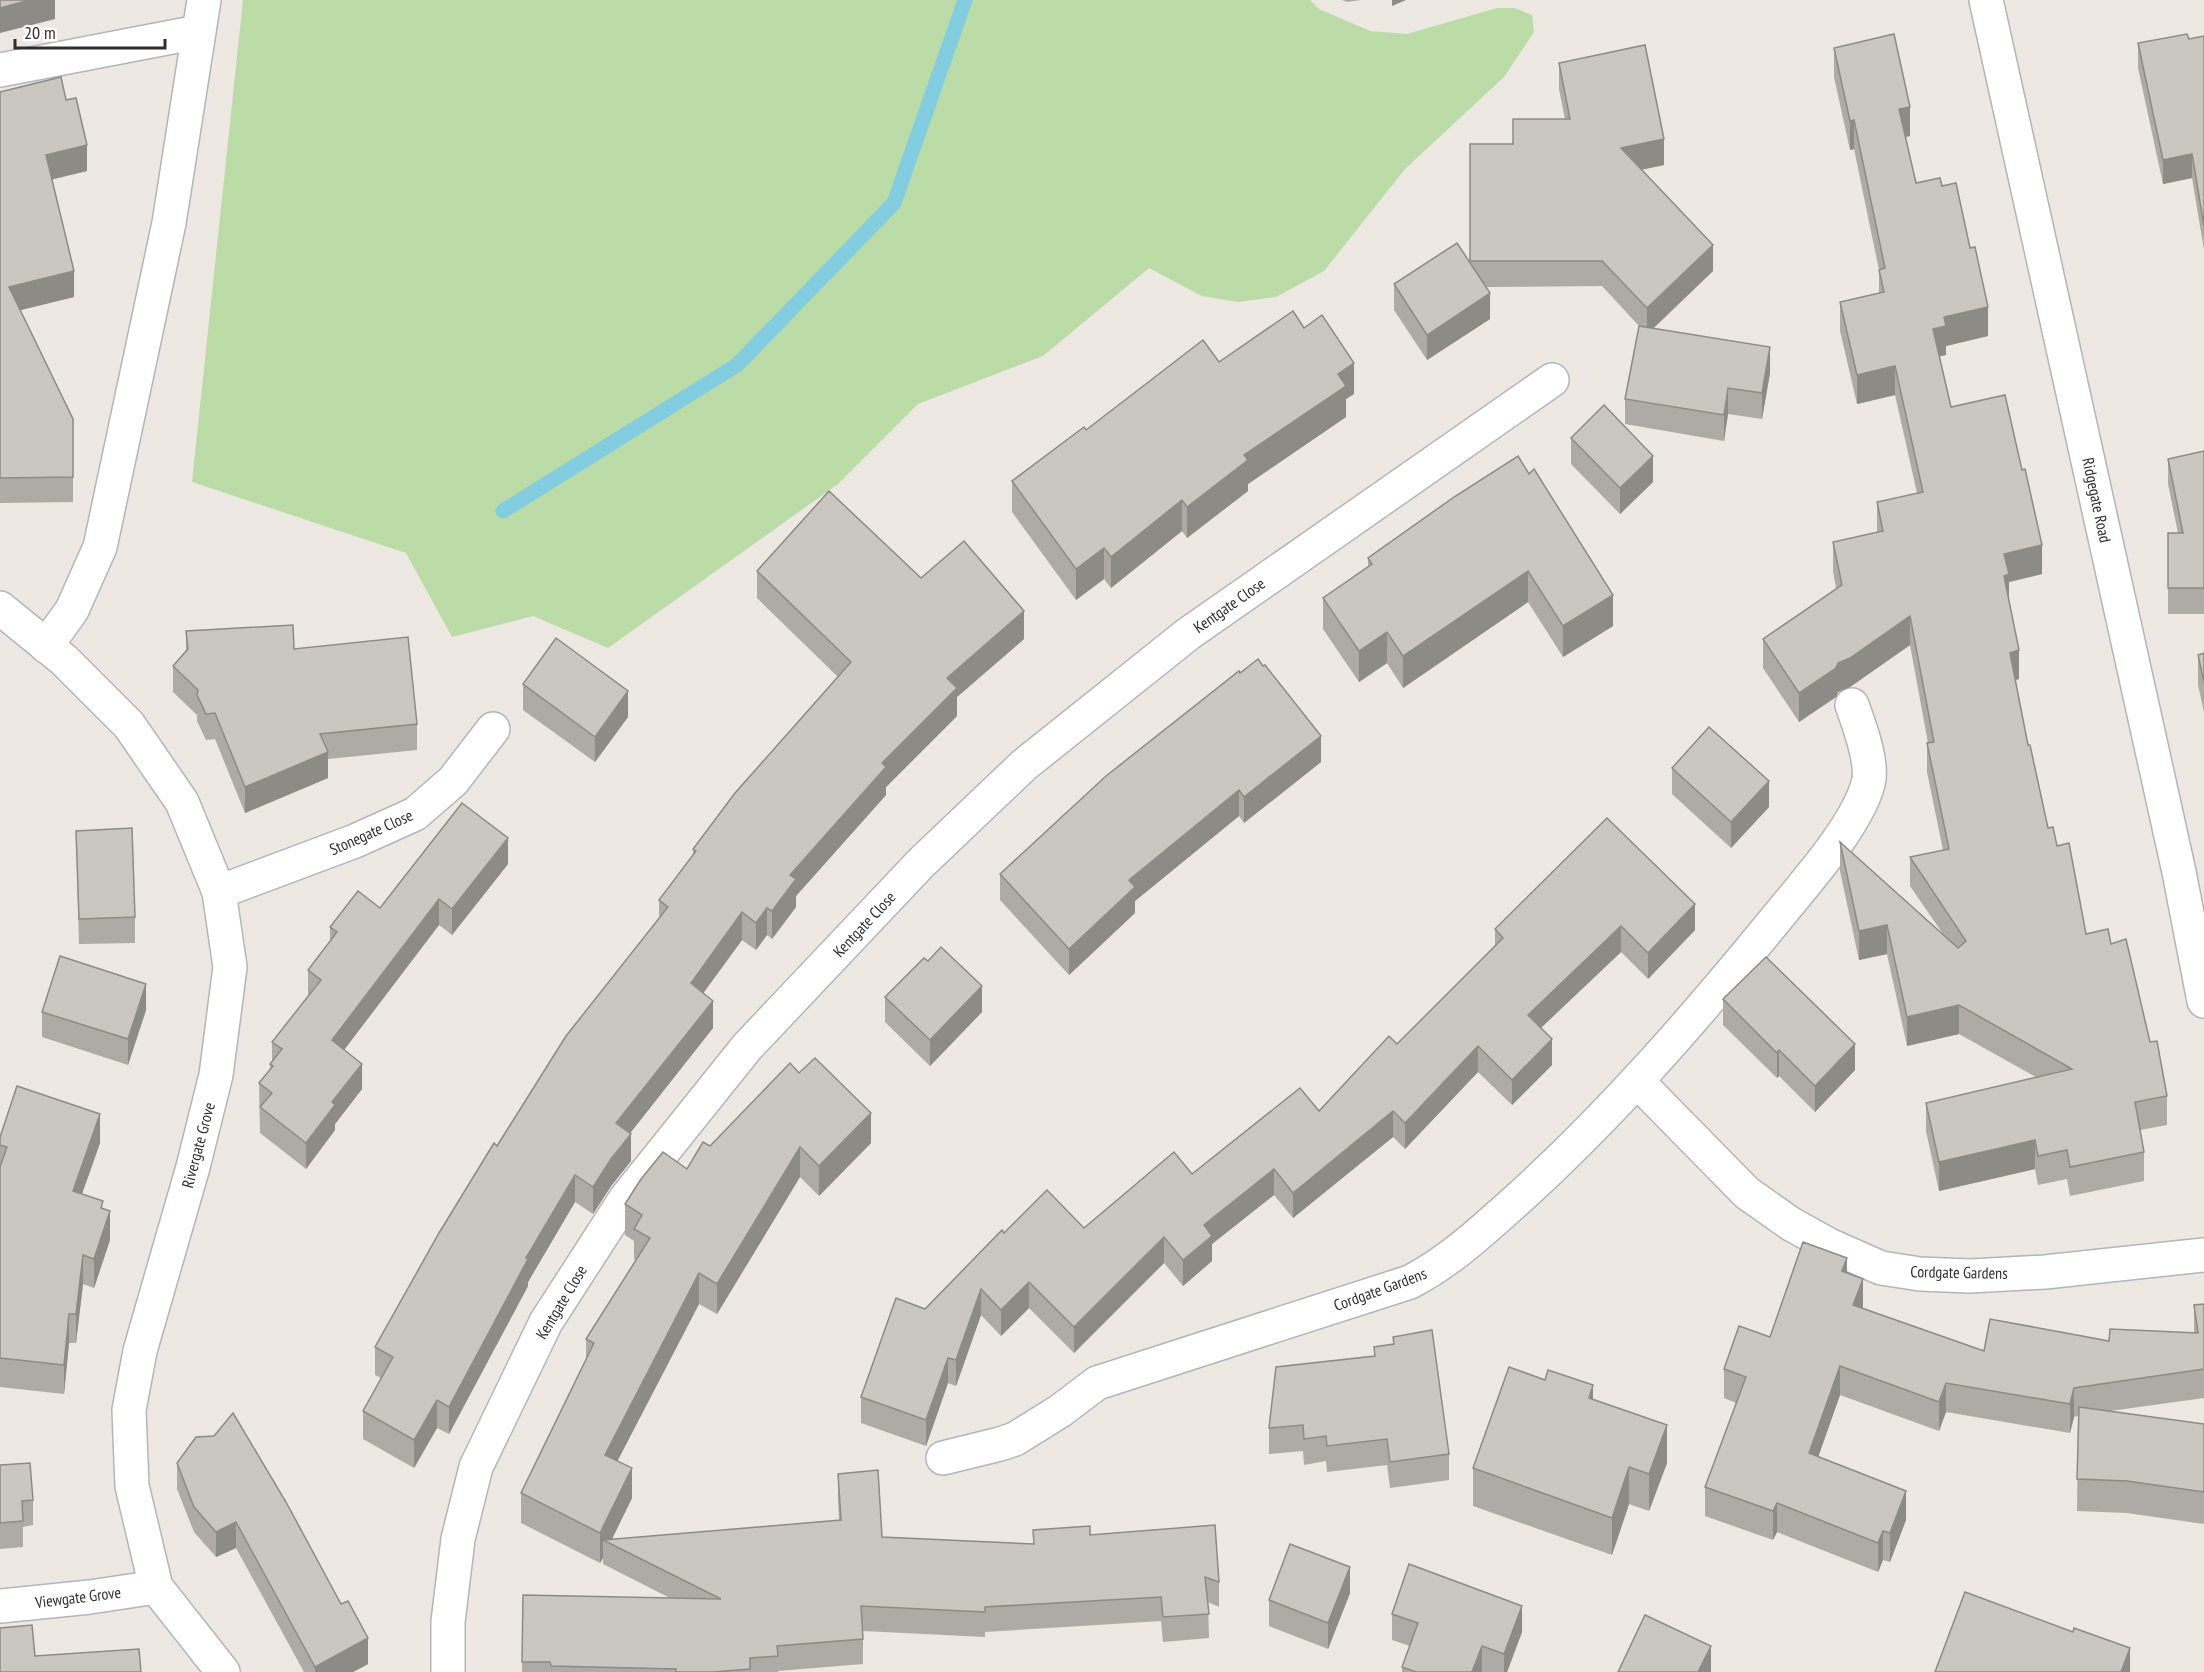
<svg xmlns="http://www.w3.org/2000/svg" width="2204" height="1672" viewBox="0 0 2204 1672" font-family="'PT Sans Narrow',sans-serif">
	<style>
		.green { fill: #bbdca6 }
		.lines { fill: none; stroke-linecap: round; stroke-linejoin: round }
		.stream { stroke: #83cde1; stroke-width: 15 }
		.minor-casing { stroke: #b3b5bc; stroke-width: 36 }
		.minor { stroke: #fff; stroke-width: 33 }
		.wall { fill: #aeaaa5 }
		.shaded-wall { fill: #8d8b86 }
		.building { fill: #cac6c0; stroke: #8d8b86; stroke-width: 1.5 }
		.labels { text-anchor: middle; dominant-baseline: central; stroke-width: 5; stroke-linejoin: round; paint-order: stroke }
		.street-label { font-size: 16px; fill: #2e2e2e; stroke: #fff }
	</style>
	<rect width="100%" height="100%" fill="#ede8e2"/>
	<polygon class="green" points="243,0 1310,0 1319,9 1370,31 1407,34 1497,8 1515,8 1532,15 1534,32 1504,77 1405,169 1324,271 1276,297 1238,302 1202,296 1149,268 1043,356 918,404 838,484 608,648 533,616 452,637 406,553 192,482"/>
	<g class="lines">
		<polyline class="stream" points="503,511 737,365 894,203 965,0"/>
		<defs>
			<g id="minor">
				<polyline points="1986,0 2179,872 2204,1001"/>
				<polyline points="0,70 198,32"/>
				<polyline points="0,608 64,660 129,725 182,802 219,892 230,967 216,1075 193,1167 140,1351 129,1410 132,1486 156,1587 223,1672"/>
				<polyline points="46,646 72,610 100,547 169,223 204,0"/>
				<polyline points="219,892 355,841 415,814 453,781 493,729"/>
				<polyline points="1637,1081 1747,1193 1791,1224 1829,1245 1881,1268 1920,1274 1970,1276 2045,1272 2204,1255"/>
				<path d="M943,1458L1000,1444L1015,1439L1060,1411L1097,1383L1410,1282C1452,1260 1483,1230 1518,1199C1612,1114 1696,1017 1776,919C1805,883 1856,827 1868,784C1874,763 1859,725 1852,705"/>
				<polyline points="0,1606 90,1597 156,1587"/>
				<polyline points="448,1672 448,1622 458,1539 476,1467 546,1322 626,1198 747,1047 921,863 1024,765 1188,634 1552,380"/>
			</g>
		</defs>
		<use href="#minor" class="minor-casing"/>
		<use href="#minor" class="minor"/>
	</g>
	<g class="wall">
		<polygon points="1342,0 1361,0 1347,2"/>
		<polygon points="2204,36 2204,250 2192,178 2163,184 2138,68 2138,43 2189,39"/>
		<polygon points="1834,48 1910,136 1905,137 1916,183 1988,336 1946,346 1946,355 1939,356 1951,407 2042,574 2009,582 2009,601 2019,679 2015,680 2028,745 2048,828 2057,846 2086,934 2111,944 2150,1042 2167,1096 2167,1125 2140,1130 2144,1152 2144,1181 2070,1196 2067,1179 2038,1185 2035,1169 1939,1191 1926,1131 1926,1103 2036,1077 1959,1034 1907,1046 1887,954 1859,960 1840,871 1840,842 1943,934 1910,886 1910,857 1943,850 1927,772 1927,743 1928,743 1910,645 1850,687 1838,692 1836,697 1799,722 1763,668 1763,639 1836,588 1833,571 1833,542 1877,532 1877,502 1917,493 1895,395 1857,404 1840,331 1840,302 1879,293 1879,270 1854,149 1850,150 1834,77"/>
		<polygon points="1559,63 1664,165 1641,170 1713,271 1654,328 1770,373 1762,419 1728,414 1724,441 1625,424 1625,399 1639,326 1602,286 1486,287 1490,319 1427,360 1394,310 1394,284 1470,262 1513,144 1565,119 1559,89"/>
		<polygon points="0,92 66,100 87,171 52,179 74,297 20,310 73,419 73,502 0,503"/>
		<polygon points="1304,328 1354,394 1346,399 1346,417 1248,484 1248,491 1187,538 1182,531 1111,588 1104,579 1076,600 1012,512 1012,481 1086,430 1219,362"/>
		<polygon points="1571,438 1653,482 1620,514 1571,464"/>
		<polygon points="2204,451 2204,614 2168,614 2168,533 2178,533 2168,484 2168,459"/>
		<polygon points="1454,497 1613,626 1563,657 1528,602 1403,688 1387,663 1359,682 1323,629 1323,598 1368,567 1368,558"/>
		<polygon points="757,571 921,578 1024,639 957,697 957,716 886,787 886,795 796,896 796,907 772,939 767,935 756,950 742,940 703,993 713,1028 630,1133 631,1161 611,1186 593,1214 575,1202 528,1282 528,1286 449,1434 437,1428 414,1468 363,1439 363,1411 381,1378 375,1375 375,1347 497,1146 659,918 659,900 693,855 693,849 838,677 757,598"/>
		<polygon points="186,631 294,649 417,724 417,750 328,759 328,778 245,813 215,739 206,740 197,721 197,715 173,692 173,666 186,650"/>
		<polygon points="2204,653 2204,712 2198,685 2198,655"/>
		<polygon points="523,684 628,717 595,762 523,710"/>
		<polygon points="1321,762 1244,823 1239,816 1135,901 1135,913 1069,975 1000,900 1000,874"/>
		<polygon points="1672,768 1769,807 1731,848 1672,794"/>
		<polygon points="1607,818 1695,930 1648,979 1621,952 1541,1028 1552,1065 1512,1105 1478,1072 1405,1149 1393,1137 1293,1218 1274,1195 1212,1244 1212,1261 1183,1286 1164,1263 1074,1353 1029,1308 1001,1336 981,1315 956,1386 948,1383 926,1446 861,1423 861,1397 925,1309 1004,1233 1084,1228 1319,1111 1397,1044 1495,946 1495,929"/>
		<polygon points="76,831 135,917 135,943 79,944"/>
		<polygon points="508,864 452,935 439,925 344,1049 362,1089 335,1124 335,1130 306,1169 260,1133 259,1083 270,1069 270,1064 272,1061 272,1042 308,996 308,970 330,941 330,927"/>
		<polygon points="885,997 982,1012 930,1066 885,1022"/>
		<polygon points="1723,999 1855,1070 1815,1112 1779,1076 1777,1078 1723,1025"/>
		<polygon points="146,1010 128,1065 42,1037 42,1012"/>
		<polygon points="0,1137 100,1143 82,1194 103,1208 110,1240 94,1288 83,1284 76,1343 69,1343 64,1394 0,1387"/>
		<polygon points="871,1143 819,1196 800,1177 717,1314 699,1304 617,1461 632,1498 612,1539 839,1521 838,1498 838,1474 882,1537 1033,1544 1033,1530 1090,1535 1219,1582 1219,1607 1208,1602 1209,1638 1163,1642 1161,1621 985,1632 985,1637 863,1631 863,1664 778,1671 778,1672 522,1672 523,1595 670,1598 603,1564 603,1558 600,1563 521,1523 521,1493 586,1360 586,1339 636,1260 634,1259 634,1241 625,1235 625,1204 687,1169 710,1146"/>
		<polygon points="1847,1273 1863,1308 1984,1351 2194,1333 2194,1305 2204,1304 2204,1398 2110,1411 2204,1424 2204,1524 2127,1513 2077,1511 2078,1416 2074,1417 2070,1433 1946,1412 1939,1431 1840,1395 1818,1457 1906,1520 1890,1562 1883,1560 1878,1572 1777,1532 1773,1540 1705,1516 1705,1487 1736,1403 1724,1398 1724,1369 1770,1337"/>
		<polygon points="1393,1337 1449,1454 1449,1480 1390,1488 1387,1465 1327,1472 1326,1461 1304,1465 1303,1451 1269,1454 1269,1428 1374,1356 1374,1347 1393,1344"/>
		<polygon points="1593,1399 1667,1463 1649,1511 1629,1504 1612,1555 1473,1506 1473,1468"/>
		<polygon points="177,1463 341,1604 368,1664 353,1672 304,1672 236,1548 216,1557 194,1532 177,1489"/>
		<polygon points="0,1465 33,1500 33,1525 23,1527 23,1547 0,1549"/>
		<polygon points="1350,1593 1328,1649 1269,1626 1269,1600"/>
		<polygon points="1392,1614 1522,1632 1507,1672 1402,1672 1402,1667 1410,1646 1392,1640"/>
	</g>
	<g class="shaded-wall">
		<polygon points="30,0 55,0 55,19 0,33 0,8"/>
		<polygon points="1392,0 1406,0 1392,6"/>
		<polygon points="1910,107 1910,136 1899,138 1899,109"/>
		<polygon points="1854,120 1854,149 1850,150 1850,121"/>
		<polygon points="1664,139 1664,165 1621,174 1621,148"/>
		<polygon points="87,145 87,171 46,181 46,155"/>
		<polygon points="2192,154 2192,178 2163,184 2163,160"/>
		<polygon points="1713,245 1713,271 1647,334 1647,308"/>
		<polygon points="74,271 74,297 9,313 9,287"/>
		<polygon points="1490,293 1490,319 1427,360 1427,335"/>
		<polygon points="1988,307 1988,336 1946,346 1946,355 1933,358 1933,329 1944,317"/>
		<polygon points="1770,347 1770,373 1762,419 1762,393"/>
		<polygon points="1354,363 1354,394 1346,399 1346,417 1248,484 1248,491 1187,538 1187,507 1244,455 1338,374"/>
		<polygon points="1895,366 1895,395 1857,404 1857,375"/>
		<polygon points="1728,388 1728,414 1724,441 1724,415"/>
		<polygon points="1653,456 1653,482 1620,514 1620,488"/>
		<polygon points="1182,500 1182,531 1111,588 1111,557"/>
		<polygon points="2042,545 2042,574 2009,582 2009,603 2004,605 2004,554"/>
		<polygon points="1104,548 1104,579 1076,600 1076,569"/>
		<polygon points="1528,571 1528,602 1403,688 1403,656"/>
		<polygon points="1613,595 1613,626 1563,657 1563,626"/>
		<polygon points="1024,611 1024,639 957,697 957,716 886,787 886,795 796,896 796,907 772,939 772,911 790,875 947,678"/>
		<polygon points="1910,616 1910,645 1850,687 1838,692 1836,697 1799,722 1799,693 1838,663"/>
		<polygon points="1387,632 1387,663 1359,682 1359,651"/>
		<polygon points="2019,650 2019,679 2010,682 2010,653"/>
		<polygon points="628,691 628,717 595,762 595,737"/>
		<polygon points="1321,736 1321,762 1244,823 1244,797"/>
		<polygon points="328,752 328,778 245,813 245,787"/>
		<polygon points="1769,781 1769,807 1731,848 1731,822"/>
		<polygon points="1239,790 1239,816 1135,901 1135,913 1069,975 1069,949 1129,880"/>
		<polygon points="508,838 508,864 452,935 452,909"/>
		<polygon points="439,899 439,925 332,1066 332,1040"/>
		<polygon points="1695,904 1695,930 1648,979 1648,953"/>
		<polygon points="767,908 767,935 756,950 756,923"/>
		<polygon points="742,912 742,940 691,1010 691,983"/>
		<polygon points="1887,925 1887,954 1859,960 1859,931"/>
		<polygon points="1621,926 1621,952 1528,1040 1528,1015"/>
		<polygon points="146,984 146,1010 128,1065 128,1039"/>
		<polygon points="982,986 982,1012 930,1066 930,1040"/>
		<polygon points="713,1001 713,1028 616,1151 616,1123"/>
		<polygon points="1959,1005 1959,1034 1907,1046 1907,1017"/>
		<polygon points="1552,1039 1552,1065 1512,1105 1512,1080"/>
		<polygon points="1855,1044 1855,1070 1815,1112 1815,1086"/>
		<polygon points="1478,1046 1478,1072 1405,1149 1405,1123"/>
		<polygon points="1779,1050 1779,1076 1777,1078 1777,1053"/>
		<polygon points="362,1064 362,1089 335,1124 335,1130 306,1169 306,1143 332,1102"/>
		<polygon points="1393,1111 1393,1137 1293,1218 1293,1193"/>
		<polygon points="871,1113 871,1143 819,1196 819,1166"/>
		<polygon points="100,1114 100,1143 73,1219 73,1191"/>
		<polygon points="631,1134 631,1161 611,1186 593,1214 593,1187 611,1159"/>
		<polygon points="2035,1140 2035,1169 1939,1191 1939,1162"/>
		<polygon points="800,1147 800,1177 717,1314 717,1284"/>
		<polygon points="1274,1169 1274,1195 1212,1244 1212,1261 1183,1286 1183,1260 1204,1225"/>
		<polygon points="575,1175 575,1202 528,1282 528,1286 449,1434 449,1407 526,1258"/>
		<polygon points="110,1211 110,1240 94,1288 94,1259"/>
		<polygon points="1164,1237 1164,1263 1074,1353 1074,1327"/>
		<polygon points="83,1255 83,1284 76,1343 76,1314"/>
		<polygon points="1847,1258 1847,1287 1842,1271"/>
		<polygon points="699,1273 699,1304 605,1485 605,1455"/>
		<polygon points="1863,1279 1863,1308 1853,1305"/>
		<polygon points="1029,1282 1029,1308 1001,1336 1001,1310"/>
		<polygon points="981,1289 981,1315 956,1386 956,1360"/>
		<polygon points="69,1314 69,1343 64,1394 64,1365"/>
		<polygon points="948,1358 948,1383 926,1446 926,1420"/>
		<polygon points="1840,1366 1840,1395 1809,1483 1809,1453"/>
		<polygon points="1946,1383 1946,1412 1939,1431 1939,1402"/>
		<polygon points="1593,1385 1593,1423 1589,1398"/>
		<polygon points="2074,1388 2074,1417 2070,1433 2070,1404"/>
		<polygon points="437,1400 437,1428 414,1468 414,1440"/>
		<polygon points="1667,1425 1667,1463 1649,1511 1649,1474"/>
		<polygon points="1629,1467 1629,1504 1612,1555 1612,1518"/>
		<polygon points="632,1468 632,1498 610,1543 603,1540 603,1558 600,1563 600,1533"/>
		<polygon points="1906,1491 1906,1520 1890,1562 1890,1533"/>
		<polygon points="1777,1503 1777,1532 1773,1540 1773,1511"/>
		<polygon points="236,1522 236,1548 216,1557 216,1532"/>
		<polygon points="1883,1531 1883,1560 1878,1572 1878,1543"/>
		<polygon points="1350,1567 1350,1593 1328,1649 1328,1623"/>
		<polygon points="1522,1606 1522,1632 1507,1672 1504,1672 1504,1654"/>
		<polygon points="368,1638 368,1664 353,1672 315,1672 315,1667"/>
		<polygon points="1482,1646 1482,1672 1472,1672"/>
		<polygon points="1711,1646 1711,1672 1698,1672"/>
		<polygon points="2130,1648 2130,1672 2121,1672"/>
	</g>
	<g class="building">
		<polygon points="0,0 30,0 0,8"/>
		<polygon points="1894,34 1910,107 1899,109 1916,183 1940,178 1942,186 1956,183 1970,248 1975,247 1988,307 1944,317 1946,326 1933,329 1951,407 2005,395 2022,470 2025,469 2042,545 2004,554 2009,574 2004,576 2019,650 2010,653 2028,745 2030,745 2048,828 2053,827 2057,846 2069,843 2086,934 2108,929 2111,944 2126,939 2150,1042 2157,1041 2167,1096 2135,1102 2144,1152 2070,1167 2067,1150 2038,1156 2035,1140 1939,1162 1926,1103 2072,1069 1959,1005 1907,1017 1887,925 1859,931 1840,842 1958,948 1966,941 1910,857 1949,849 1927,743 1934,742 1910,616 1850,658 1838,663 1836,668 1799,693 1763,639 1842,585 1833,542 1883,531 1877,502 1923,492 1895,366 1857,375 1840,302 1884,292 1879,270 1885,268 1854,120 1850,121 1834,48"/>
		<polygon points="2187,34 2189,39 2204,36 2204,226 2192,154 2163,160 2138,43"/>
		<polygon points="1645,45 1664,139 1621,148 1713,245 1647,308 1602,261 1470,261 1470,144 1513,144 1513,119 1570,119 1559,63"/>
		<polygon points="61,77 66,100 76,98 87,145 46,155 74,271 9,287 73,419 73,477 0,478 0,92"/>
		<polygon points="1457,243 1490,293 1427,335 1394,284"/>
		<polygon points="1293,311 1304,328 1322,315 1354,363 1338,374 1346,386 1244,455 1248,460 1187,507 1182,500 1111,557 1104,548 1076,569 1012,481 1084,427 1086,430 1203,340 1219,362"/>
		<polygon points="1639,326 1770,347 1762,393 1728,388 1724,415 1625,399"/>
		<polygon points="1604,405 1653,456 1620,488 1571,438"/>
		<polygon points="2204,451 2204,588 2168,588 2168,533 2183,533 2168,459"/>
		<polygon points="1518,456 1529,474 1534,469 1613,595 1563,626 1528,571 1403,656 1387,632 1359,651 1323,598 1372,564 1368,558 1454,497"/>
		<polygon points="829,491 921,578 964,541 1024,611 947,678 957,688 882,763 886,767 790,875 796,879 772,911 767,908 756,923 742,912 691,983 713,1001 616,1123 631,1134 611,1159 593,1187 575,1175 526,1258 528,1259 449,1407 437,1400 414,1440 363,1411 393,1357 375,1347 439,1233 494,1143 497,1146 566,1036 668,907 659,900 696,851 693,849 735,793 851,662 757,571"/>
		<polygon points="293,625 294,649 408,637 417,724 320,734 328,752 245,787 215,713 206,714 197,695 198,690 173,666 188,649 186,631"/>
		<polygon points="556,638 628,691 595,737 523,684"/>
		<polygon points="2204,653 2204,682 2198,655"/>
		<polygon points="1258,659 1263,666 1265,665 1321,736 1244,797 1239,790 1129,880 1135,887 1069,949 1000,874 1106,776 1239,671 1240,673"/>
		<polygon points="1709,727 1769,781 1731,822 1672,768"/>
		<polygon points="462,803 508,838 452,909 439,899 332,1040 362,1064 332,1102 335,1105 306,1143 260,1107 272,1093 259,1083 273,1066 270,1064 282,1049 272,1042 321,980 308,970 337,932 330,927 358,891 380,908"/>
		<polygon points="1607,818 1695,904 1648,953 1621,926 1528,1015 1552,1039 1512,1080 1478,1046 1405,1123 1393,1111 1293,1193 1274,1169 1204,1225 1212,1236 1183,1260 1164,1237 1074,1327 1029,1282 1001,1310 981,1289 956,1360 948,1358 926,1420 861,1397 896,1298 925,1309 1002,1230 1004,1233 1047,1190 1084,1228 1174,1152 1192,1174 1300,1088 1319,1111 1389,1036 1397,1044 1503,938 1495,929"/>
		<polygon points="132,828 135,917 79,919 76,831"/>
		<polygon points="941,947 982,986 930,1040 885,997 924,958 928,961"/>
		<polygon points="60,956 146,984 128,1039 42,1012"/>
		<polygon points="1766,957 1855,1044 1815,1086 1779,1050 1777,1053 1723,999"/>
		<polygon points="815,1058 871,1113 819,1166 800,1147 717,1284 699,1273 605,1455 632,1468 600,1533 521,1493 594,1343 586,1339 650,1238 634,1229 642,1215 625,1204 641,1179 663,1152 687,1169 703,1142 710,1146 790,1063 799,1073"/>
		<polygon points="17,1086 100,1114 73,1191 103,1201 101,1208 110,1211 94,1259 83,1255 76,1314 69,1314 64,1365 0,1358 0,1167 7,1147 0,1145 0,1137"/>
		<polygon points="1803,1242 1847,1258 1842,1271 1863,1279 1853,1305 1984,1351 1990,1319 2109,1341 2110,1329 2198,1333 2194,1305 2204,1304 2204,1369 2074,1388 2070,1404 1946,1383 1939,1402 1840,1366 1809,1453 1906,1491 1890,1533 1883,1531 1878,1543 1777,1503 1773,1511 1705,1487 1746,1377 1724,1369 1739,1326 1770,1337"/>
		<polygon points="1432,1330 1449,1454 1390,1462 1387,1439 1327,1446 1326,1436 1304,1439 1303,1425 1269,1428 1276,1367 1375,1356 1374,1347 1394,1344 1393,1337"/>
		<polygon points="1509,1367 1545,1380 1548,1370 1593,1385 1589,1398 1667,1425 1649,1474 1629,1467 1612,1518 1473,1468"/>
		<polygon points="2079,1407 2204,1424 2204,1492 2127,1481 2077,1479"/>
		<polygon points="233,1413 286,1502 341,1604 348,1601 368,1638 315,1667 236,1522 216,1532 194,1507 177,1463 196,1437 214,1436"/>
		<polygon points="30,1463 33,1500 22,1501 23,1521 0,1523 0,1465"/>
		<polygon points="878,1470 882,1537 1034,1544 1033,1530 1090,1526 1090,1535 1215,1525 1219,1582 1205,1577 1209,1614 1163,1617 1161,1597 985,1607 985,1612 861,1606 863,1639 777,1646 778,1656 750,1658 750,1669 713,1672 676,1672 676,1669 551,1666 550,1662 522,1662 523,1595 721,1599 603,1540 841,1520 838,1474"/>
		<polygon points="1290,1544 1350,1567 1328,1623 1269,1600"/>
		<polygon points="1409,1564 1522,1606 1504,1654 1482,1646 1472,1672 1416,1672 1402,1667 1418,1623 1392,1614"/>
		<polygon points="1965,1592 2073,1632 2074,1628 2130,1648 2121,1672 1935,1672"/>
		<polygon points="1645,1615 1711,1646 1698,1672 1618,1672"/>
		<polygon points="32,1625 35,1656 139,1649 141,1672 0,1672 0,1628"/>
	</g>
	<g class="labels">
		<g class="street-label">
			<text transform="translate(2097 500) rotate(78)">Ridgegate Road</text>
			<text transform="translate(1229 605) rotate(-35)">Kentgate Close</text>
			<text transform="translate(371 832) rotate(-24)">Stonegate Close</text>
			<text transform="translate(864 924) rotate(-47)">Kentgate Close</text>
			<text transform="translate(198 1145) rotate(-75)">Rivergate Grove</text>
			<text transform="translate(1959 1272) rotate(1)">Cordgate Gardens</text>
			<text transform="translate(1380 1289) rotate(-20)">Cordgate Gardens</text>
			<text transform="translate(561 1302) rotate(-59)">Kentgate Close</text>
			<text transform="translate(78 1597) rotate(-7)">Viewgate Grove</text>
		</g>
	</g>
	<path d="M15 39v9h150v-9" fill="none" stroke="#2e2e2e" stroke-width="3"/>
	<text x="24" y="39" font-size="18" fill="#2e2e2e" stroke="#ffffff" stroke-width="4.5" paint-order="stroke">20 m</text>
</svg>
